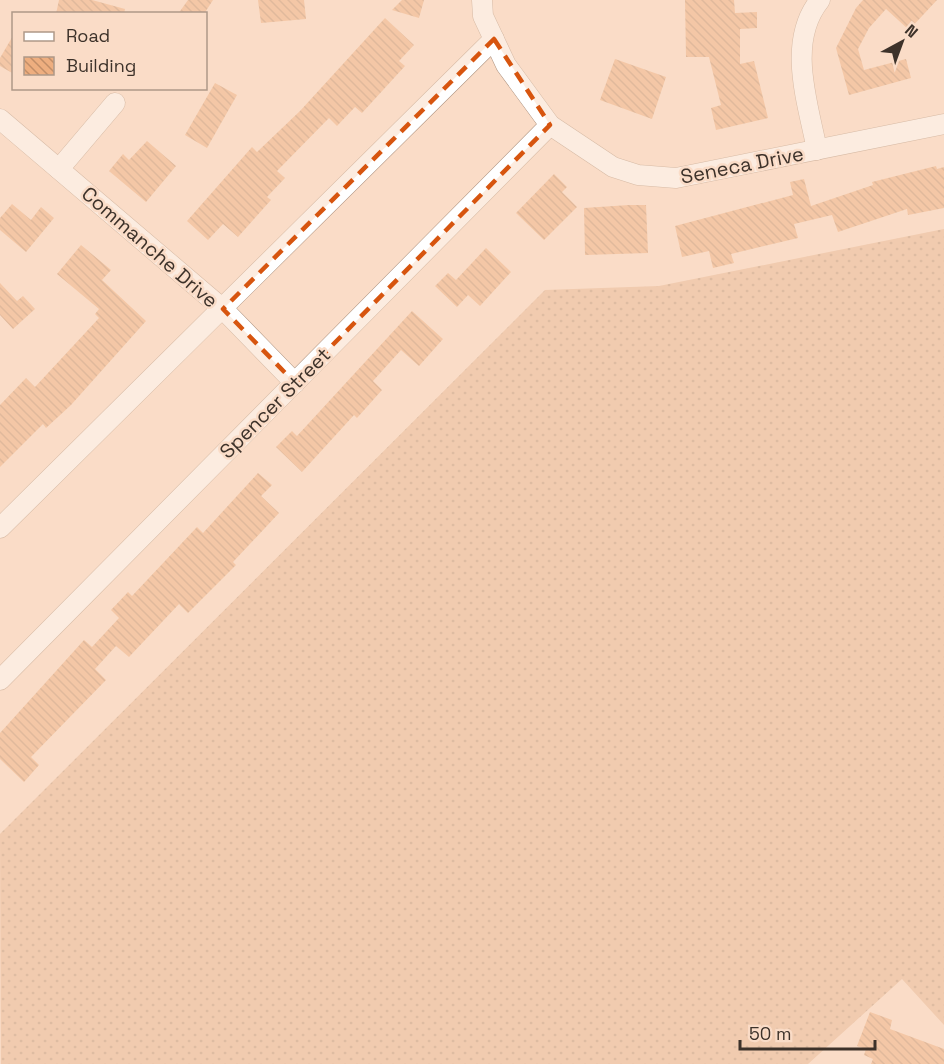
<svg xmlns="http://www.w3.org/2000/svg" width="944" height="1064" viewBox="0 0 944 1064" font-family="'Space Grotesk',sans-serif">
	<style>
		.grass { fill: url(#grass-dots) }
		.building { fill: url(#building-back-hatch) }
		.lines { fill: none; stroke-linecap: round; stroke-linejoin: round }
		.street-casing { stroke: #ae927e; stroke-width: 21 }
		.street { stroke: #fff; stroke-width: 20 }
		.marked { fill: none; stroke: #d7550f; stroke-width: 4.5; stroke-dasharray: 12 8; stroke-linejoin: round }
		.labels { text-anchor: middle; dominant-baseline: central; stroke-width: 5; stroke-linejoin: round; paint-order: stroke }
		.street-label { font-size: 20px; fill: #3d322a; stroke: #fadcc7 }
	</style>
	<defs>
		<pattern id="grass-dots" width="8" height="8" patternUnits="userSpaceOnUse" patternTransform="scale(1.5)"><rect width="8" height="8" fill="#e6b592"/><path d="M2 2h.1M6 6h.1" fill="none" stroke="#bc9477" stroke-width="1.8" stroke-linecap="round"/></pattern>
		<pattern id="building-back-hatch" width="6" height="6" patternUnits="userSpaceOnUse" patternTransform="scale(1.5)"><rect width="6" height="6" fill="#eeae7f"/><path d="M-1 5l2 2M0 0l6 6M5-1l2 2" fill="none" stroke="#c28e68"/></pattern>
	</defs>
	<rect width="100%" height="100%" fill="#fadcc7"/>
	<polygon class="grass" points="944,229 944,1025 902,979 808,1064 1,1064 0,834 545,290 659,286"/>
	<g class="building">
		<polygon points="59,0 92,0 125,9 124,14 56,14"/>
		<polygon points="188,0 213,0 204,14 178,14"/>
		<polygon points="258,0 304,0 306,19 261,23"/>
		<polygon points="402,0 424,0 419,18 392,10"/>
		<polygon points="685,0 734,0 735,13 757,12 757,28 740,29 740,64 754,61 768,118 716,130 711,108 721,105 709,57 686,57"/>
		<polygon points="863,0 937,0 909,30 886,9 869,28 858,49 864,70 906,59 911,78 849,95 836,48 856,8"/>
		<polygon points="385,18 414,45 399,61 405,66 362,113 355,107 337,126 329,118 277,171 285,178 267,197 271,200 238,237 223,224 208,240 187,221 252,147 257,152 300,111"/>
		<polygon points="14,34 14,74 0,66 0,58"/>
		<polygon points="615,59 666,77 652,119 600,100"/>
		<polygon points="215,83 237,95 207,148 185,135"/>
		<polygon points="147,141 176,166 146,202 109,171 123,154 129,160"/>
		<polygon points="936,166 937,169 944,167 944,208 908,215 907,209 838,232 832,215 794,224 798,238 731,254 734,263 713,268 709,251 682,257 675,226 793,195 790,182 804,179 811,206 873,185 872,182"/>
		<polygon points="554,174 567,187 562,192 577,207 544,240 516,213"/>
		<polygon points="12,204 31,220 41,207 54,218 26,252 0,230 0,218"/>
		<polygon points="629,205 646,205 648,253 585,255 584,208"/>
		<polygon points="81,245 111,270 102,280 146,321 71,405 46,428 43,424 0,467 0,405 26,378 35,387 99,318 95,314 99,309 57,274"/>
		<polygon points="486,248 511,272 480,306 468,295 457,307 435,286 448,273 456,280"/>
		<polygon points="0,283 17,301 23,296 35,309 13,329 0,315"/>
		<polygon points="412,311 443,339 419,366 401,350 373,381 382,390 357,418 354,415 302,472 276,447 292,431 297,436"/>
		<polygon points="258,473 272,485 261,496 279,513 233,562 236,565 188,613 179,604 129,657 116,646 95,669 106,680 31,757 39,765 24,782 0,759 0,733 84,640 92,647 119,618 111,610 128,592 132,596 197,527 203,533"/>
		<polygon points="870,1012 892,1020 890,1029 944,1049 944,1064 871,1064 873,1059 864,1055 866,1049 857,1046"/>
	</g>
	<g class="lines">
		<defs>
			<g id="street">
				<polyline points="482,0 483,16 506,65 550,125 613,167 638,175 676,178 944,124"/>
				<polyline points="0,119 223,309 295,383"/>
				<path d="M817,150C808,103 786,42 820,0"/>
				<polyline points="59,169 115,103"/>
				<polyline points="0,528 494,39"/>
				<polyline points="0,680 550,125"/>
			</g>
		</defs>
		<use href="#street" class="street-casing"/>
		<use href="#street" class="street"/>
	</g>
	<path d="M0 0H944V1064H0ZM494,39L550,125L295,383L223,309Z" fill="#fadcc7" fill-opacity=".55" fill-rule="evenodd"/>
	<path class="marked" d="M494,39L550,125L295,383L223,309Z"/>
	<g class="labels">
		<g class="street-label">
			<text transform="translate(742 165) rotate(-11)">Seneca Drive</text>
			<text transform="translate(150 247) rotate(41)">Commanche Drive</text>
			<text transform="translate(275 403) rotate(-45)">Spencer Street</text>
		</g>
	</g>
	<rect x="12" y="12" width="195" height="78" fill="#fadcc7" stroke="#ae9888" stroke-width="1.5"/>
	<rect x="24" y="32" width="30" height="9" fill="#ffffff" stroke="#ae9888" stroke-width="1.5"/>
	<text x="66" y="42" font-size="18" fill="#3d322a">Road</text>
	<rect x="24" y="57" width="30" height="18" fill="url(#building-back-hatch)" stroke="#ae9888" stroke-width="1.5"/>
	<text x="66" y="72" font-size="18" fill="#3d322a">Building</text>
	<g transform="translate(902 42) rotate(41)" stroke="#fadcc7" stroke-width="4.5" paint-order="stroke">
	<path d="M0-4.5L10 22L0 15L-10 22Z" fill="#3d322a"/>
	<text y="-9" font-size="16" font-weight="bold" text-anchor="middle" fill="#3d322a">N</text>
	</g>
	<path d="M740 1040v9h135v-9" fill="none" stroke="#3d322a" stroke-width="3"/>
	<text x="749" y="1040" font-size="18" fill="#3d322a" stroke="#fadcc7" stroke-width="4.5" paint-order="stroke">50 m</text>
</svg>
